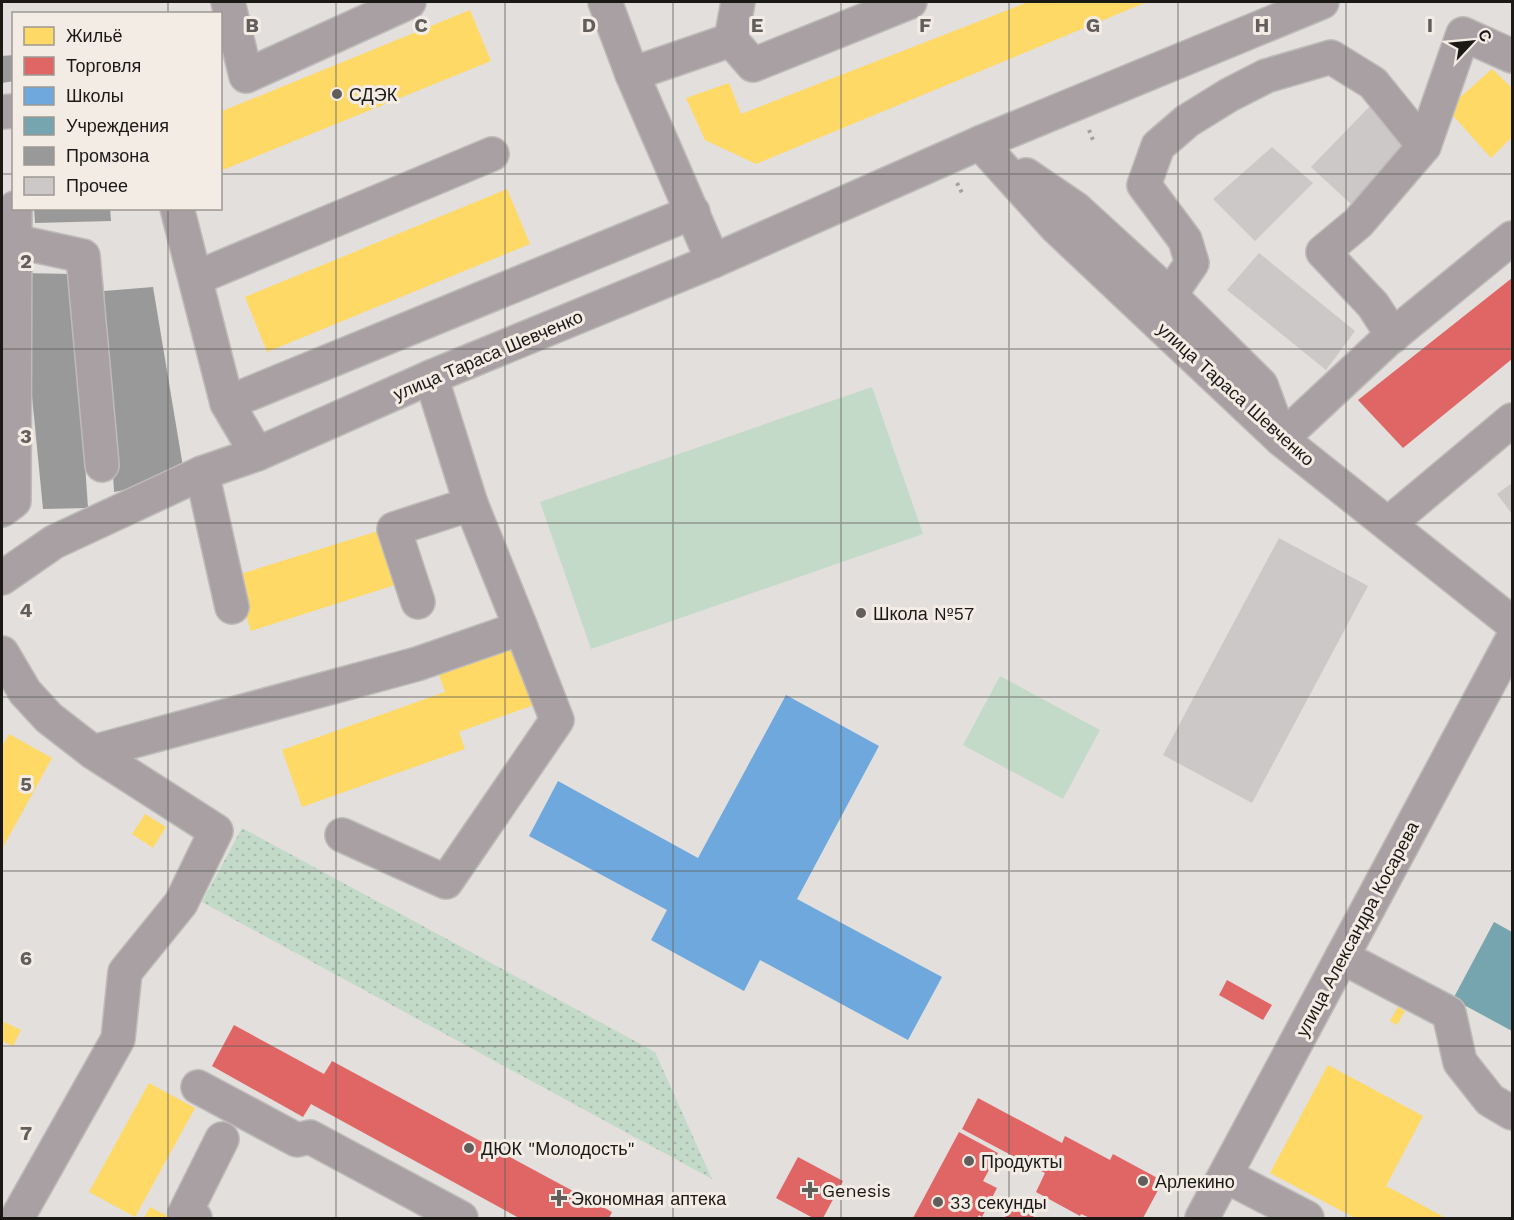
<svg xmlns="http://www.w3.org/2000/svg" width="1514" height="1220" viewBox="0 0 1514 1220" font-family="'Work Sans',sans-serif">
	<style>
		.grass { fill: url(#grass-dots) }
		.garden { fill: #c4dac8 }
		.homes { fill: #ffd966 }
		.shops { fill: #e06666 }
		.schools { fill: #6fa8dc }
		.public { fill: #76a5af }
		.industry { fill: #999 }
		.building { fill: #cbc8c7 }
		.lines { fill: none; stroke-linecap: round; stroke-linejoin: round }
		.minor-casing { stroke: #bdbbb9; stroke-width: 36 }
		.path { stroke: #a69fa0; stroke-width: 4; stroke-dasharray: 3 4.5; stroke-linecap: butt }
		.minor { stroke: #a9a0a3; stroke-width: 33 }
		.grid { fill: none; stroke: #615e5b; stroke-width: 1.5; stroke-opacity: 0.55 }
		.poi-dot { fill: #615e5b; stroke: #f3ece5; stroke-width: 2 }
		.labels { text-anchor: middle; dominant-baseline: central; stroke-width: 6; stroke-linejoin: round; paint-order: stroke }
		.poi-label { font-size: 18px; fill: #1b1916; stroke: #f3ece5; text-anchor: start }
		.street-label { font-size: 18px; fill: #1b1916; stroke: #f3ece5 }
		.grid-label { font-size: 20px; text-anchor: middle; font-weight: bold; fill: #615e5b; stroke: #f3ece5; stroke-width: 6; stroke-linejoin: round; paint-order: stroke }
	</style>
	<defs>
		<pattern id="grass-dots" width="8" height="8" patternUnits="userSpaceOnUse" patternTransform="scale(1.5)"><rect width="8" height="8" fill="#c4dac8"/><path d="M2 2h.1M6 6h.1" fill="none" stroke="#a8baab" stroke-width="1.8" stroke-linecap="round"/></pattern>
	</defs>
	<rect width="100%" height="100%" fill="#e2dfdc"/>
	<polygon class="grass" points="242,828 655,1052 712,1179 202,902"/>
	<g class="garden">
		<polygon points="872,387 923,534 591,649 540,502"/>
		<polygon points="1000,676 1100,730 1063,799 963,745"/>
	</g>
	<g class="homes">
		<polygon points="1028,2 1147,2 756,164 705,140 686,98 729,83 741,114"/>
		<polygon points="470,10 491,61 220,171 220,112"/>
		<polygon points="1492,69 1512,88 1512,137 1491,158 1447,109"/>
		<polygon points="507,189 530,244 267,352 245,297"/>
		<polygon points="378,531 395,585 251,631 234,576"/>
		<polygon points="523,642 545,701 459,732 465,749 302,807 282,750 445,692 438,672"/>
		<polygon points="9,734 52,758 2,849 2,747"/>
		<polygon points="145,814 166,827 153,848 132,834"/>
		<polygon points="1398,1007 1405,1011 1397,1025 1390,1021"/>
		<polygon points="2,1021 21,1030 13,1046 2,1041"/>
		<polygon points="1328,1065 1423,1116 1386,1186 1446,1218 1355,1218 1270,1173"/>
		<polygon points="149,1083 195,1108 135,1217 89,1192"/>
		<polygon points="150,1207 171,1218 144,1218"/>
	</g>
	<g class="shops">
		<polygon points="1512,278 1512,359 1403,448 1358,400"/>
		<polygon points="1227,980 1272,1005 1263,1020 1219,995"/>
		<polygon points="234,1025 324,1074 332,1061 612,1212 609,1218 519,1218 311,1104 303,1117 212,1066"/>
		<polygon points="978,1098 1062,1143 1065,1136 1110,1160 1113,1154 1163,1181 1143,1218 1090,1218 1081,1214 1080,1216 1036,1192 1045,1173 962,1129"/>
		<polygon points="959,1132 998,1153 983,1181 997,1188 982,1217 979,1215 977,1218 913,1218"/>
		<polygon points="798,1157 843,1181 823,1218 813,1218 776,1198"/>
		<polygon points="1012,1205 1036,1218 1005,1218"/>
	</g>
	<polygon class="schools" points="786,695 879,746 797,899 942,977 908,1040 760,960 744,991 651,940 667,910 529,836 558,781 698,858"/>
	<polygon class="public" points="1494,922 1512,932 1512,1031 1453,999"/>
	<g class="industry">
		<polygon points="14,55 14,81 2,83 2,56"/>
		<polygon points="34,208 110,208 111,221 35,223"/>
		<polygon points="20,273 72,274 88,508 43,509"/>
		<polygon points="153,287 185,479 114,492 104,291"/>
	</g>
	<g class="building">
		<polygon points="1371,105 1409,143 1352,205 1311,167"/>
		<polygon points="1272,147 1313,183 1255,241 1213,199"/>
		<polygon points="1259,253 1355,331 1326,370 1227,290"/>
		<polygon points="1512,483 1512,514 1497,494"/>
		<polygon points="1279,538 1368,586 1252,803 1163,755"/>
	</g>
	<g class="lines">
		<defs>
			<g id="minor">
				<polyline points="228,2 246,76 409,2"/>
				<polyline points="605,2 632,74 713,261"/>
				<polyline points="731,40 738,2"/>
				<polyline points="632,74 731,40 753,65 910,2"/>
				<polyline points="2,112 14,111"/>
				<polyline points="980,143 1056,227 1281,439 1512,623"/>
				<polyline points="1424,146 1463,34 1512,56"/>
				<polyline points="1026,175 1076,209 1170,295 1261,385 1279,434"/>
				<polyline points="177,208 227,403 257,454"/>
				<polyline points="14,241 83,256 102,465"/>
				<polyline points="196,278 492,154"/>
				<polyline points="1170,295 1192,263 1185,240 1144,185 1158,146 1187,121 1229,95 1266,76 1331,57 1373,83 1424,146 1358,223 1323,252 1373,305 1393,336"/>
				<polyline points="227,403 693,212"/>
				<polyline points="1281,439 1386,341 1512,238"/>
				<polyline points="202,473 232,607"/>
				<polyline points="2,510 14,501 15,208"/>
				<polyline points="1388,524 1512,420"/>
				<polyline points="2,578 54,542 202,473 257,454 431,377 713,261 980,143 1322,2"/>
				<polyline points="418,602 394,529 471,504"/>
				<polyline points="2,653 25,692 49,718 93,752 216,831 181,903 125,972 118,1039 17,1218"/>
				<polyline points="93,752 417,664 521,628 471,504 431,377"/>
				<polyline points="342,835 446,882 557,720 521,628"/>
				<polyline points="1342,957 1449,1013 1460,1062 1490,1100 1512,1113"/>
				<polyline points="198,1087 297,1140 310,1137 461,1218"/>
				<polyline points="1226,1176 1307,1218"/>
				<polyline points="195,1218 185,1213 222,1139"/>
				<polyline points="1202,1218 1512,640"/>
			</g>
		</defs>
		<use href="#minor" class="minor-casing"/>
		<g class="path">
			<polyline points="1089,130 1093,140"/>
			<polyline points="957,183 962,193"/>
		</g>
		<use href="#minor" class="minor"/>
	</g>
	<path class="grid" d="M168,2V14M336,2V1218M505,2V1218M673,2V1218M841,2V1218M1009,2V1218M1178,2V1218M1346,2V1218M2,174H14M220,174H1512M168,208V1218M2,349H1512M2,523H1512M2,697H1512M2,871H1512M2,1046H1512"/>
	<g class="poi-dot">
		<circle cx="337" cy="94" r="6"/>
		<circle cx="861" cy="613" r="6"/>
		<circle cx="469" cy="1148" r="6"/>
		<circle cx="969" cy="1161" r="6"/>
		<circle cx="1143" cy="1181" r="6"/>
		<path d="M807 1181h6v6h6v6h-6v6h-6v-6h-6v-6h6z"/>
		<path d="M556 1189h6v6h6v6h-6v6h-6v-6h-6v-6h6z"/>
		<circle cx="938" cy="1202" r="6"/>
	</g>
	<g class="labels">
		<g class="poi-label">
			<text x="349" y="94">СДЭК</text>
			<text x="873" y="613">Школа №57</text>
			<text x="481" y="1148">ДЮК "Молодость"</text>
			<text x="981" y="1161">Продукты</text>
			<text x="1155" y="1181">Арлекино</text>
			<text x="822" y="1190">Genesis</text>
			<text x="571" y="1198">Экономная аптека</text>
			<text x="950" y="1202">33 секунды</text>
		</g>
		<g class="street-label">
			<text transform="translate(488 355) rotate(-23)">улица Тараса Шевченко</text>
			<text transform="translate(1236 394) rotate(42)">улица Тараса Шевченко</text>
			<text transform="translate(1357 929) rotate(-62)">улица Александра Косарева</text>
		</g>
	</g>
	<g class="grid-label">
		<text x="252" y="32">B</text>
		<text x="421" y="32">C</text>
		<text x="589" y="32">D</text>
		<text x="757" y="32">E</text>
		<text x="925" y="32">F</text>
		<text x="1093" y="32">G</text>
		<text x="1262" y="32">H</text>
		<text x="1430" y="32">I</text>
		<text x="26" y="268">2</text>
		<text x="26" y="443">3</text>
		<text x="26" y="617">4</text>
		<text x="26" y="791">5</text>
		<text x="26" y="965">6</text>
		<text x="26" y="1140">7</text>
	</g>
	<rect width="1514" height="1220" fill="none" stroke="#1b1916" stroke-width="6"/>
	<rect x="12" y="12" width="210" height="198" fill="#f3ece5" stroke="#9d9892" stroke-width="1.5"/>
	<rect x="24" y="27" width="30" height="18" fill="#ffd966" stroke="#9d9892" stroke-width="1.5"/>
	<text x="66" y="42" font-size="18" fill="#1b1916">Жильё</text>
	<rect x="24" y="57" width="30" height="18" fill="#e06666" stroke="#9d9892" stroke-width="1.5"/>
	<text x="66" y="72" font-size="18" fill="#1b1916">Торговля</text>
	<rect x="24" y="87" width="30" height="18" fill="#6fa8dc" stroke="#9d9892" stroke-width="1.5"/>
	<text x="66" y="102" font-size="18" fill="#1b1916">Школы</text>
	<rect x="24" y="117" width="30" height="18" fill="#76a5af" stroke="#9d9892" stroke-width="1.5"/>
	<text x="66" y="132" font-size="18" fill="#1b1916">Учреждения</text>
	<rect x="24" y="147" width="30" height="18" fill="#999999" stroke="#9d9892" stroke-width="1.5"/>
	<text x="66" y="162" font-size="18" fill="#1b1916">Промзона</text>
	<rect x="24" y="177" width="30" height="18" fill="#cbc8c7" stroke="#9d9892" stroke-width="1.5"/>
	<text x="66" y="192" font-size="18" fill="#1b1916">Прочее</text>
	<g transform="translate(1472 42) rotate(64)" stroke="#f3ece5" stroke-width="4.5" paint-order="stroke">
	<path d="M0-4.5L10 22L0 15L-10 22Z" fill="#1b1916"/>
	<text y="-9" font-size="16" font-weight="bold" text-anchor="middle" fill="#1b1916">С</text>
	</g>
</svg>
